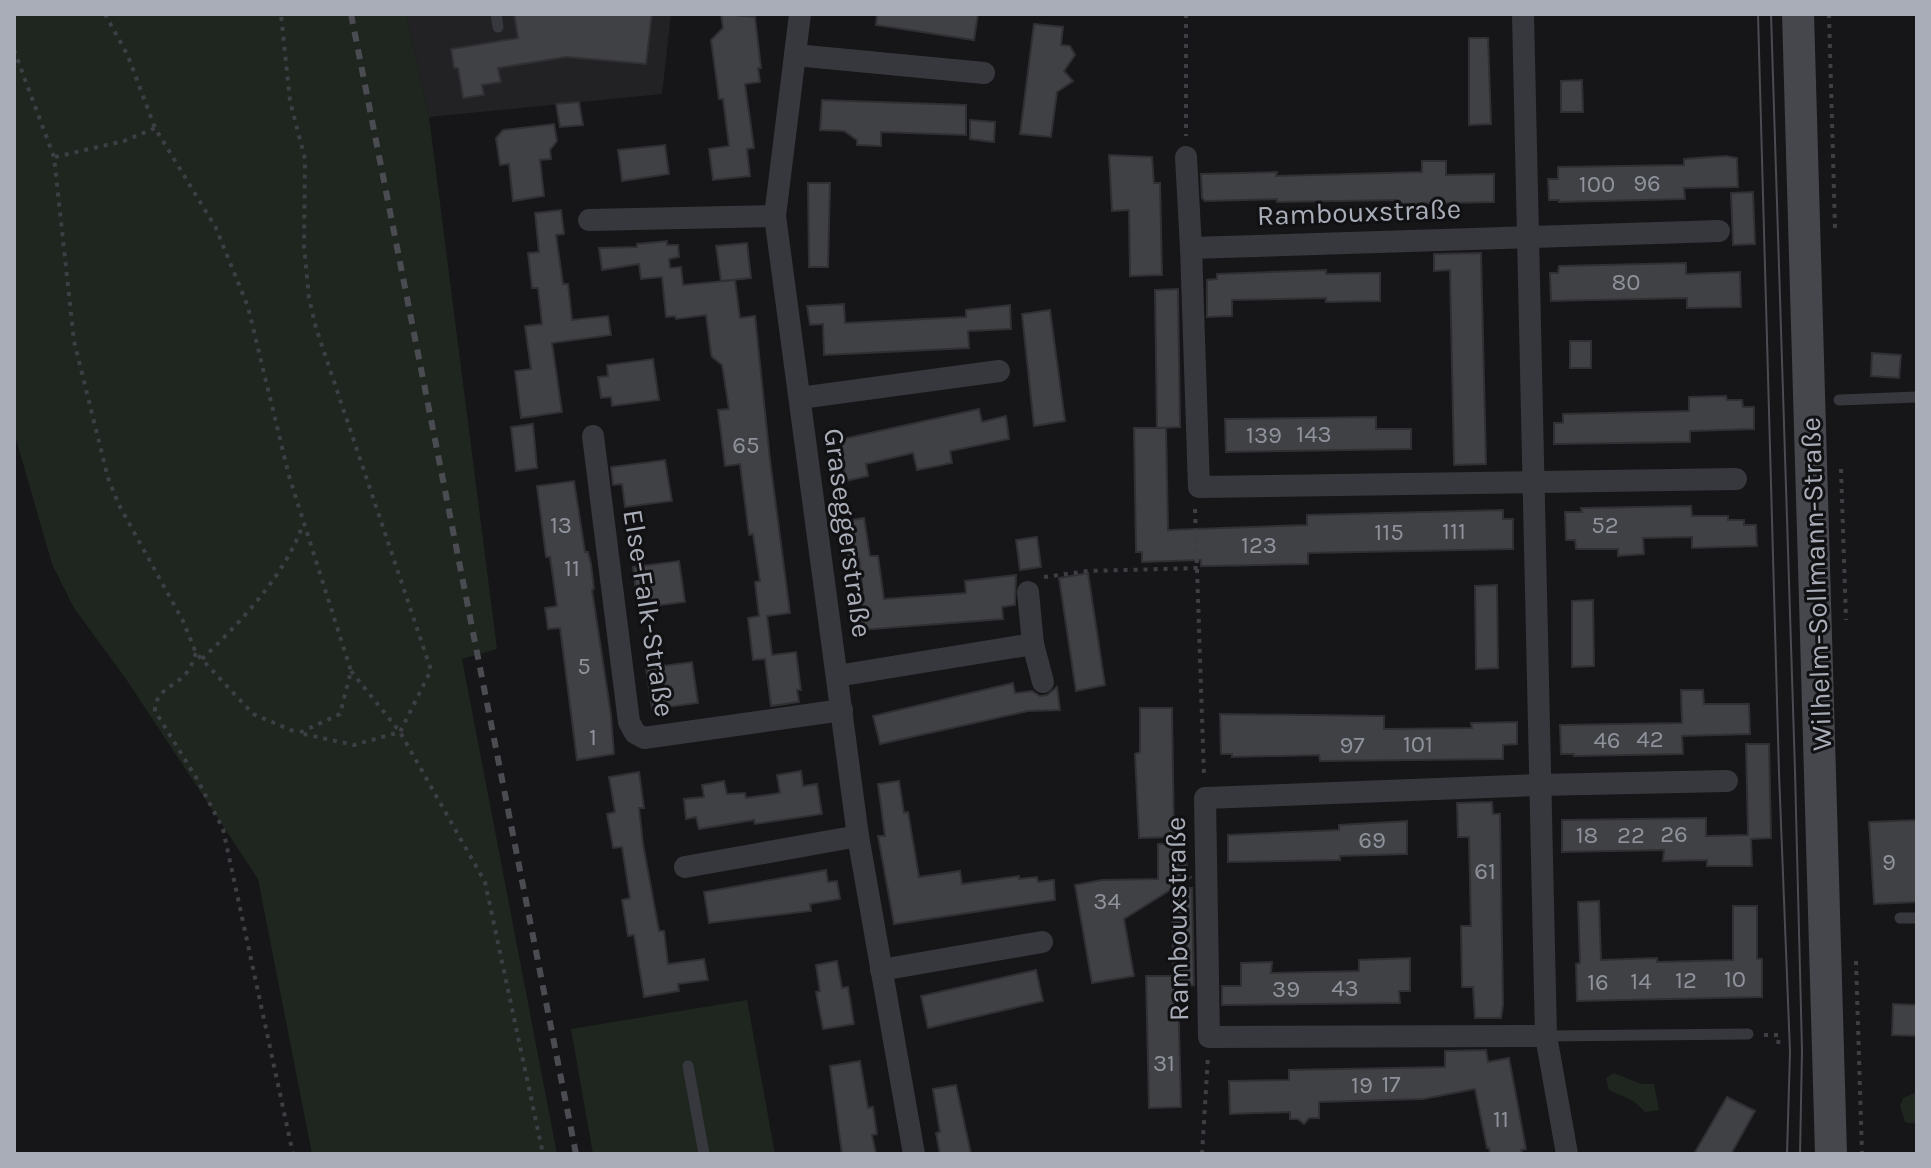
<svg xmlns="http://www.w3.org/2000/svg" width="1931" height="1168" viewBox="0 0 1931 1168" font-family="Karla,sans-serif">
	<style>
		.built { fill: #222225 }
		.green { fill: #1e261f }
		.building { fill: #404145; stroke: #303034; stroke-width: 2 }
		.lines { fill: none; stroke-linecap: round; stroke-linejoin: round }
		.path { stroke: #3d3f44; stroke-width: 4; stroke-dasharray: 4 6; stroke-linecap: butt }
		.lane { stroke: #37383d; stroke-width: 11 }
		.street { stroke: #37383d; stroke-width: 22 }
		.secondary { stroke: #45474d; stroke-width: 32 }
		.tram { stroke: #4a4c52; stroke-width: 2 }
		.rail { stroke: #4a4c52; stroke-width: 6; stroke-dasharray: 10 8; stroke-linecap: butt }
		.labels { text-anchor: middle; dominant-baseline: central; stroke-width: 6; stroke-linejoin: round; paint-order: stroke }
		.number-label { font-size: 24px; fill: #8e929b }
		.street-label { font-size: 28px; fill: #a8adb8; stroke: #111113 }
	</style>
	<rect width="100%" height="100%" fill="#161618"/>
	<polygon class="built" points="406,14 671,14 662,94 429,117"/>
	<g class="green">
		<polygon points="14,14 406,14 429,117 497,649 462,659 557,1154 312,1154 258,879 126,679 74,608 52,564 14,432"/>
		<polygon points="747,1000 775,1154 593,1154 571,1029"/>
		<polygon points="1614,1073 1641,1084 1654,1084 1659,1110 1645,1112 1635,1102 1609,1090 1606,1078"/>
		<polygon points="1917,1092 1917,1124 1905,1122 1900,1106 1903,1098"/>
	</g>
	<g class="building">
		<polygon points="514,14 652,14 646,64 566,57 498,68 501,82 482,85 484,95 463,98 458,68 454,68 451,49 518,38"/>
		<polygon points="721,14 755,17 761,68 758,68 760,82 745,84 754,148 747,149 750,176 713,180 709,149 729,146 723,99 719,99 711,40 723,28"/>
		<polygon points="877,14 978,14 974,40 876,25"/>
		<polygon points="1034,24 1063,27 1061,45 1070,46 1075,55 1064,71 1073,81 1057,92 1051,137 1020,134"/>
		<polygon points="1469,38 1488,38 1491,124 1469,125"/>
		<polygon points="1582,80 1583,112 1561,112 1561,81"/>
		<polygon points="822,100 966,105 966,135 881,132 881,146 857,145 857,140 844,131 820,130"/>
		<polygon points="579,102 583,125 560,127 556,104"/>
		<polygon points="970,120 995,122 994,142 970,139"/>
		<polygon points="554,124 557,141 550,150 551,159 540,160 544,196 513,201 509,164 500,165 496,138 503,130"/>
		<polygon points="665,145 669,174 622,181 618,150"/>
		<polygon points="1109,155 1152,157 1154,183 1160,183 1162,275 1130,276 1129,210 1112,211"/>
		<polygon points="1726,156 1737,158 1738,187 1684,188 1685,199 1559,202 1559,200 1549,200 1548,179 1558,179 1558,167 1684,165 1684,159"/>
		<polygon points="1422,161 1446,161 1446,175 1494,174 1494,202 1398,204 1398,200 1277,202 1277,199 1205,201 1202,198 1201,174 1277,172 1276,176 1422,172"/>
		<polygon points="808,183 830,183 828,267 809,267"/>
		<polygon points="1753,192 1755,244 1733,245 1731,193"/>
		<polygon points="561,210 564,234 556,235 563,284 568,284 572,320 608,316 611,335 552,343 562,412 521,418 515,371 531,369 525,326 542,324 538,288 532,288 528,253 539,252 535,213"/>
		<polygon points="667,241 667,245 678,245 679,257 669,259 670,268 681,267 683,285 735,280 740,318 755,316 770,460 790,613 767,616 772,655 796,652 801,690 797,690 799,702 771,706 765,659 753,660 748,618 759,616 755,582 760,581 753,534 749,535 740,464 725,466 718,410 729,409 722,365 712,357 711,353 706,315 676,319 675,316 666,317 662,277 641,279 639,264 602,270 599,248 637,247 637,244"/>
		<polygon points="747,243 751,278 721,281 716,246"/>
		<polygon points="1481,253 1486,464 1454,465 1450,270 1434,271 1434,254"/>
		<polygon points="1686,263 1686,274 1740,272 1741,307 1687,308 1687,298 1551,301 1550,273 1558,273 1559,266"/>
		<polygon points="1326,270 1326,274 1380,273 1380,301 1326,302 1326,298 1232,300 1232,316 1207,317 1207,280 1217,279 1217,274"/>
		<polygon points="1178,289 1180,427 1157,428 1155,290"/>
		<polygon points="844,304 845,323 966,317 966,310 1010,305 1011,329 968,331 969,348 824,355 823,324 810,325 807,306"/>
		<polygon points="1050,310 1065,421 1034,426 1022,314"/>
		<rect x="1570" y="341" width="21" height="27"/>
		<polygon points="1872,353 1901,355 1899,378 1871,376"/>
		<polygon points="653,359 659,400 612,406 611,397 601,398 598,377 608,376 607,365"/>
		<polygon points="1726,396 1727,400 1742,400 1743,407 1754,407 1754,429 1690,431 1690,442 1554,444 1554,423 1563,423 1563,414 1689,411 1689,397"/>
		<polygon points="979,409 982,422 1006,416 1009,439 950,451 952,463 917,470 913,453 866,464 868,476 846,481 838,440"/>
		<polygon points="1376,417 1376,429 1411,429 1411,449 1226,452 1225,419"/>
		<polygon points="533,424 537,468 516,471 511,427"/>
		<polygon points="1134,428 1166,428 1168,530 1307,525 1307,515 1503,510 1503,519 1513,519 1513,549 1308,553 1308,564 1213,566 1201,566 1201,560 1142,562 1142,552 1136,552"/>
		<polygon points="665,460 672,501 625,507 622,484 613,485 611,467"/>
		<polygon points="574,481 585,552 588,552 591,564 594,589 592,590 611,715 614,754 577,760 560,628 548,629 545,608 557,606 550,557 546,557 537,486"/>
		<polygon points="1691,506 1692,516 1728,516 1728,520 1744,520 1744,525 1756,525 1757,546 1692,548 1692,537 1643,538 1644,554 1618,556 1618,549 1576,549 1575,540 1566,540 1565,512 1582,512 1581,508"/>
		<polygon points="864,518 870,556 878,556 884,599 966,593 965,581 1016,575 1015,605 1002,607 1003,619 861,630 859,601 864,601 859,558 848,559 845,521"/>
		<polygon points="1037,537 1041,567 1020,570 1016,540"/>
		<polygon points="679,561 685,602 638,608 633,567"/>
		<polygon points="1088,573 1105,685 1076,691 1059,578"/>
		<polygon points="1497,585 1498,668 1476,669 1475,586"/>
		<polygon points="1593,600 1594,666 1572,667 1572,601"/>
		<polygon points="692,662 698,703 652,709 646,668"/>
		<polygon points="1013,683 1015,693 1032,691 1040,696 1047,695 1057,687 1060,710 1028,711 880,744 873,716"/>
		<polygon points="1681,690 1703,690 1704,704 1749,704 1750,734 1682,736 1683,754 1574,756 1574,754 1561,754 1560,725 1682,723"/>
		<polygon points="1140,708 1172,708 1174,837 1139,838 1135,754 1140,752"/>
		<polygon points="1220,714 1384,716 1384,729 1472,728 1471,723 1517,722 1517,744 1503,745 1503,759 1320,761 1319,755 1232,757 1232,754 1221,754"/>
		<polygon points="1746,744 1769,744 1771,838 1751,839 1752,866 1707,866 1707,860 1663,861 1664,850 1562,852 1562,820 1706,818 1706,836 1748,835"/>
		<polygon points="801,771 803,786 817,784 822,814 755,824 754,820 699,829 696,817 686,819 684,799 704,797 702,785 724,781 727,794 745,793 746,798 780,793 777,775"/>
		<polygon points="639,772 644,808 639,808 643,844 659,931 664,931 668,964 704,959 708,980 678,984 679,991 644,997 634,935 628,936 622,900 630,898 622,847 613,848 607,814 615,812 609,777"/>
		<polygon points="899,781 904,813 908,812 919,877 960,871 962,884 1019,876 1019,879 1037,877 1038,882 1054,880 1055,900 894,924 878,836 885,836 878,784"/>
		<polygon points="1492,802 1493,814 1500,814 1503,1005 1501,1018 1475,1018 1473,987 1462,987 1461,926 1471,926 1470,882 1469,837 1458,837 1457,803"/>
		<polygon points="1917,820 1917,902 1874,904 1869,822"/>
		<polygon points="1407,821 1407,854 1340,856 1340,860 1228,862 1228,835 1339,830 1339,825"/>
		<polygon points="1158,844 1186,844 1187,878 1192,877 1174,888 1192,888 1194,985 1178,986 1181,1107 1149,1108 1146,976 1173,976 1172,889 1124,919 1134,976 1092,983 1075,885 1102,880 1158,879"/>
		<polygon points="826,870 828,882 837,881 840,899 810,904 811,911 709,923 704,892"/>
		<polygon points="1599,901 1601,960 1657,958 1657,962 1733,960 1733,906 1757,906 1757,959 1762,959 1762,997 1577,1001 1576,964 1580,963 1578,902"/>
		<polygon points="1410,958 1410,991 1399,991 1400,1003 1222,1005 1222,986 1241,986 1241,963 1272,962 1271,973 1359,971 1359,960"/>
		<polygon points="837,961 842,988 848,987 854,1024 823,1029 816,992 820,991 816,965"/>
		<polygon points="1036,970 1043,1001 928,1028 921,996"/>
		<polygon points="1893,1004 1917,1005 1917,1036 1892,1035"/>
		<polygon points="1486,1050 1488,1062 1509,1058 1526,1149 1521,1150 1522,1154 1490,1154 1489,1148 1487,1148 1475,1089 1423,1099 1319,1102 1319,1118 1309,1118 1304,1124 1298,1119 1290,1119 1290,1112 1230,1114 1229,1081 1289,1080 1289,1070 1445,1067 1445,1051"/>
		<polygon points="860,1061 868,1108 873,1107 877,1134 872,1135 876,1154 842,1154 830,1066"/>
		<polygon points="956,1085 971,1154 940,1154 936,1133 940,1132 933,1089"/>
		<polygon points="1727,1097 1755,1111 1731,1154 1694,1154"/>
	</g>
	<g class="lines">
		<g class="path">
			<polyline points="105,14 128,56 155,128 216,228 248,307 289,476 351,671 340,714 299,733 354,745 400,732 431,670 316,328 309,298 304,246 305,159 290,101 281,14"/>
			<polyline points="1186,14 1186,136"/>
			<polyline points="1829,14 1835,228"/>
			<polyline points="14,50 54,157 74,341 108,478 119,505 183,621 196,653 253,714 298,733"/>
			<polyline points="55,157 124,141 155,128"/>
			<polyline points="1841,469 1846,620"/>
			<polyline points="1195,509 1204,776"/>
			<polyline points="1044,577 1088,571 1198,568"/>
			<path d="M196,653C193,659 192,666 188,671C177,687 155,688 155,711L197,779L223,829L293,1154"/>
			<path d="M202,659C240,623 286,574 303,524"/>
			<polyline points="351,671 400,732 485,882 543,1154"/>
			<polyline points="1856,961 1862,1154"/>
			<polyline points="1764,1035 1779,1035 1778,1046"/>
			<polyline points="1202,1154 1208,1057"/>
		</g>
		<g class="lane">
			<polyline points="496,14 498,27"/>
			<polyline points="1839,400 1917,397"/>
			<polyline points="1900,918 1917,918"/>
			<polyline points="1546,1036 1748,1034"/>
			<polyline points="688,1066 704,1154"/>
		</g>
		<g class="street">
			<polyline points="800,14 775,216 858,836 914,1154"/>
			<polyline points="1523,14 1546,1036 1567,1154"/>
			<polyline points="795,55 984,73"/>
			<polyline points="1186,157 1191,248"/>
			<polyline points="589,220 775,216"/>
			<polyline points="1719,231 1191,248 1199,487 1736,479"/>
			<polyline points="800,398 999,371"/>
			<polyline points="593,436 629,722 635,733 644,738 842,710"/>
			<polyline points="1033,644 1043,682"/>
			<polyline points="837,676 1033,644 1028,592"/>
			<polyline points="685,867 858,836"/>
			<polyline points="881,970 1042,942"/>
			<polyline points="1546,1036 1209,1037 1205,798 1539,785 1727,781"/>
		</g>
		<polyline class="secondary" points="1798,14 1831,1154"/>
		<g class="tram">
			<polyline points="1758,14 1779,773 1790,1052 1787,1154"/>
			<polyline points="1771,14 1795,771 1802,1051 1800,1154"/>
		</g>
		<polyline class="rail" points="351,14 576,1154"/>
	</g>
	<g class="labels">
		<g class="number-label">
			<text x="1647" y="183">96</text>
			<text x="1597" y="184">100</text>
			<text x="1626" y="282">80</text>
			<text x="1314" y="434">143</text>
			<text x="1264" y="435">139</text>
			<text x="746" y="445">65</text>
			<text x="561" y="525">13</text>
			<text x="1605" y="525">52</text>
			<text x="1454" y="531">111</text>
			<text x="1389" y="532">115</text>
			<text x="1259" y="545">123</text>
			<text x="572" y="568">11</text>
			<text x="584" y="666">5</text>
			<text x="593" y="737">1</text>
			<text x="1650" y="739">42</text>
			<text x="1607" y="740">46</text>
			<text x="1418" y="744">101</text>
			<text x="1352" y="745">97</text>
			<text x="1674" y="834">26</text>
			<text x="1587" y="835">18</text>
			<text x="1631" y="835">22</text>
			<text x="1372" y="840">69</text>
			<text x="1889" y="862">9</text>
			<text x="1485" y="871">61</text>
			<text x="1107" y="901">34</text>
			<text x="1735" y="979">10</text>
			<text x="1686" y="980">12</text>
			<text x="1641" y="981">14</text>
			<text x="1598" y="982">16</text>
			<text x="1345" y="988">43</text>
			<text x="1286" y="989">39</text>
			<text x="1164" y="1063">31</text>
			<text x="1391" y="1084">17</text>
			<text x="1362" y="1085">19</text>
			<text x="1501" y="1119">11</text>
		</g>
		<g class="street-label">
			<text transform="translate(1359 212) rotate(-2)">Rambouxstraße</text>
			<text transform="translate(848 533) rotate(82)">Graseggerstraße</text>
			<text transform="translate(1816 584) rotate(-92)">Wilhelm-Sollmann-Straße</text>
			<text transform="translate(649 613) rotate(81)">Else-Falk-Straße</text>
			<text transform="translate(1177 919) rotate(-91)">Rambouxstraße</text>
		</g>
	</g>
	<rect width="1931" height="1168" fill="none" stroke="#a8adb8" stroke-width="32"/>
</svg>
